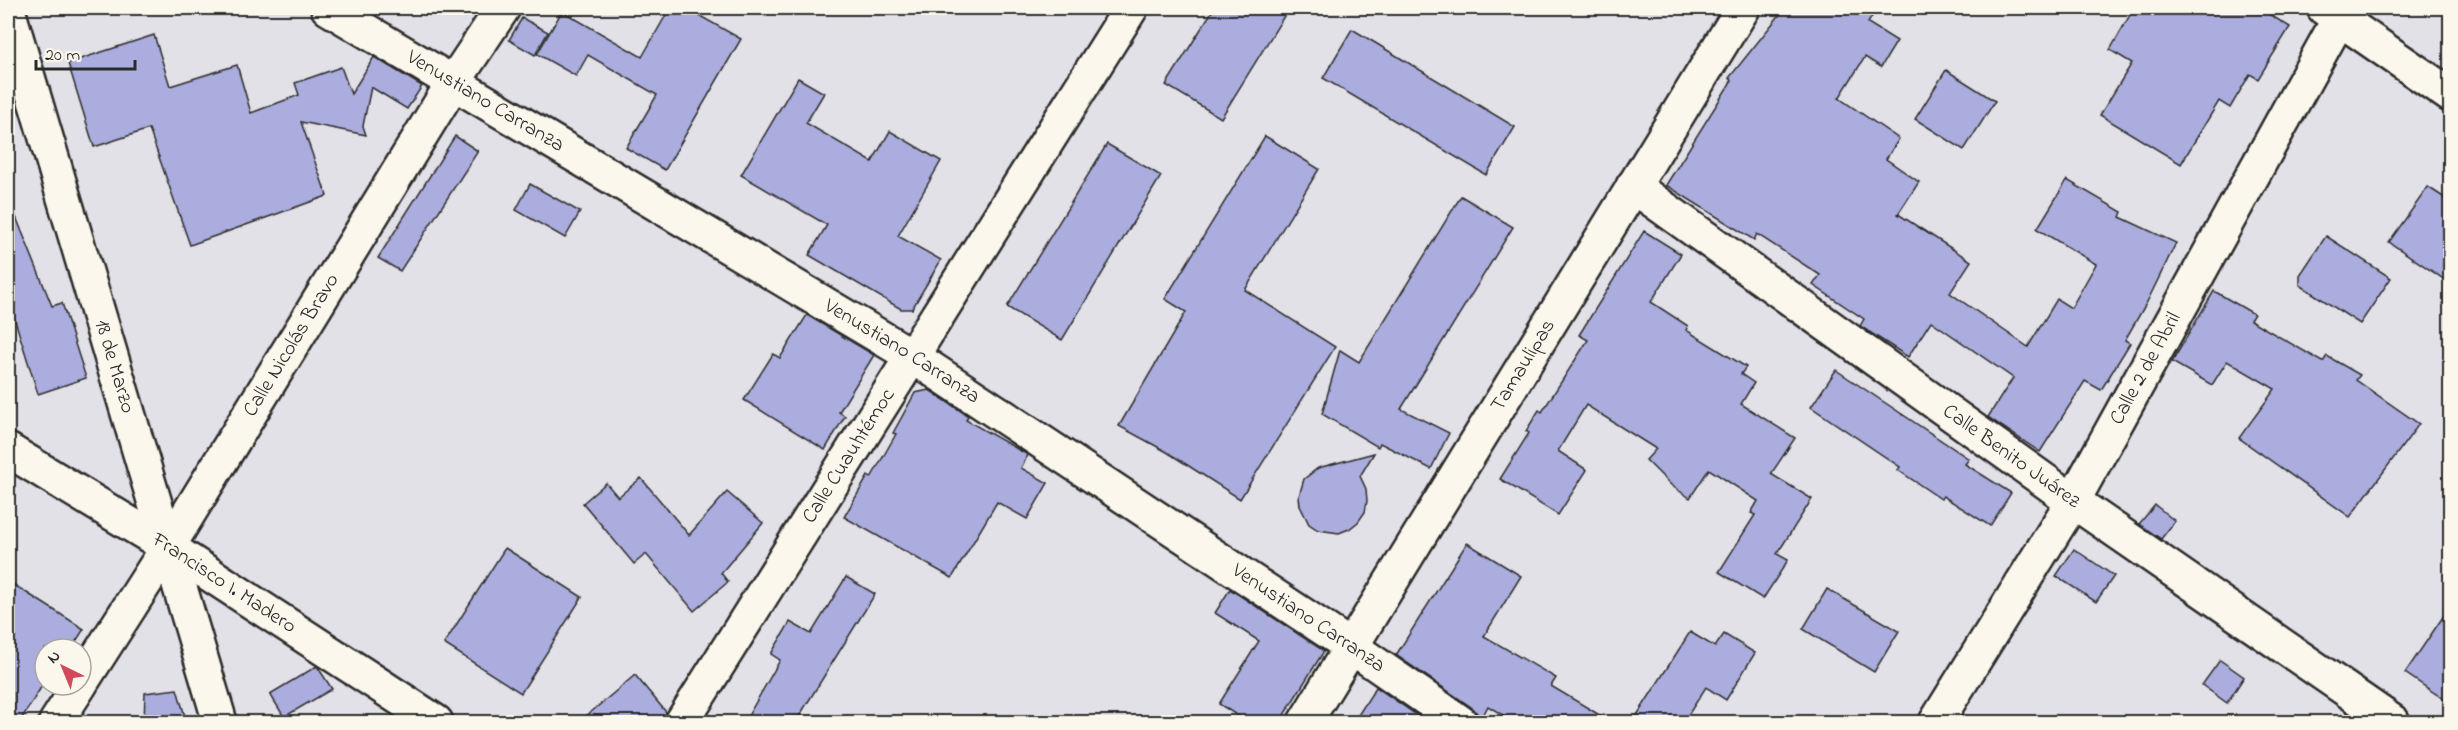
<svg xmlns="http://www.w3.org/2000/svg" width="2458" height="730" viewBox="0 0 2458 730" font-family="'Indie Flower',sans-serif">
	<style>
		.building { fill: #aaadde; stroke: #2b2b2b; stroke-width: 1.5 }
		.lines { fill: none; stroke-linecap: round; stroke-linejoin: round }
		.minor-casing { stroke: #2b2b2b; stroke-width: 38 }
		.major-casing { stroke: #2b2b2b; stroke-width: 38 }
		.minor { stroke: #fbf7ec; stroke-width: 33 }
		.major { stroke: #fbf7ec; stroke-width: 33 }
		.labels { text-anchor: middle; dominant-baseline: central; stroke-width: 5; stroke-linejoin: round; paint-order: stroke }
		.street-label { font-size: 21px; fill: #2b2b2b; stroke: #fbf7ec }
	</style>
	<rect width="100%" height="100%" fill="#e3e1e8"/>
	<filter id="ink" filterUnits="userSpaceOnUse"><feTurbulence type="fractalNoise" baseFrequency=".0167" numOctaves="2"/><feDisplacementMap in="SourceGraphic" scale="12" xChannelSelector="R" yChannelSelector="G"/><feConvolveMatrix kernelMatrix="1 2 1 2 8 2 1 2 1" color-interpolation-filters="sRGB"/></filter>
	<g filter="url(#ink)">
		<g class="building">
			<polygon points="670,8 686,8 741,39 665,170 626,148 657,95 588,55 576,76 537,54 562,11 642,57"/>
			<polygon points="1214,8 1289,8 1221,118 1166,85"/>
			<polygon points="1785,8 1877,8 1868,23 1897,41 1881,67 1865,57 1839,98 1899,139 1886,159 1919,182 1898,214 1971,261 1950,293 2028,347 2057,299 2071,308 2096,264 2037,229 2067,180 2122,212 2120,217 2176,243 2147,302 2125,340 2130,343 2101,390 2085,381 2040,452 1988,417 2013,378 1931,321 1908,357 1860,326 1864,319 1813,285 1820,275 1757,234 1754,240 1666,185 1732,80 1729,78"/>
			<polygon points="2134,8 2259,8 2290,27 2258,79 2250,74 2230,108 2219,101 2181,164 2100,115 2132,63 2110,50"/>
			<polygon points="522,18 548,32 535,55 509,40"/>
			<polygon points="1352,29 1515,127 1486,175 1323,78"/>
			<polygon points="154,35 170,86 237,65 251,113 299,95 295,83 341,67 351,94 374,57 422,86 407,109 371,87 363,126 366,135 301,122 327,196 190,245 149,129 94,147 68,63"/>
			<polygon points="1946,70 1995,101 1964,150 1915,119"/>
			<polygon points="798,78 824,93 806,123 872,162 890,131 941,161 898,236 941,260 912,309 901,309 809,255 827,225 741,175"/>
			<polygon points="455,136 478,151 400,271 378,258"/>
			<polygon points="1265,136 1319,169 1245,290 1335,347 1240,499 1167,452 1119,426 1186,312 1165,299"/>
			<polygon points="1107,144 1161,176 1062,340 1007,307"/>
			<polygon points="530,184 580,212 565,238 516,210"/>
			<polygon points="2428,187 2451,202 2451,284 2389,242"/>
			<polygon points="1461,196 1513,227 1401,409 1449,433 1431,469 1380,443 1378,447 1322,414 1340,350 1359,362"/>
			<polygon points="8,197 52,306 62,303 86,378 38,394 8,298"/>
			<polygon points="1644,231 1681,254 1651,302 1688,326 1686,330 1746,367 1741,374 1754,383 1741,404 1795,438 1771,474 1812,499 1777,554 1788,560 1763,599 1719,572 1755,515 1751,513 1758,501 1709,469 1690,498 1672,486 1646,460 1656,449 1586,405 1558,451 1587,470 1558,515 1500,479 1529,433 1526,431 1539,410 1542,412 1588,340 1579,335"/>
			<polygon points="2326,236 2391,278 2360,324 2300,285 2300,275"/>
			<polygon points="2214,291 2254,314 2250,320 2323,362 2327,356 2360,375 2356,380 2419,424 2350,517 2239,438 2275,389 2227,361 2212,385 2172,362"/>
			<polygon points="807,315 874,355 839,412 845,416 825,450 744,400 773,354 780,358"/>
			<polygon points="1836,370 1969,459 1965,464 2011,493 1990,526 1943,496 1941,499 1898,470 1900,467 1811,407"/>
			<polygon points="929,390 968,416 966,420 1028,455 1021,468 1048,483 1027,519 997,502 952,578 844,517 868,476 871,478 896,434 893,433 915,393"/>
			<polygon points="1374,453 1360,476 1366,489 1367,501 1365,512 1358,522 1349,529 1339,533 1318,530 1309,524 1300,506 1299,496 1304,479 1318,468"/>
			<polygon points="641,478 689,535 727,492 763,523 721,573 728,582 694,611 646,554 634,564 583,503 606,483 618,497"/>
			<polygon points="2155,505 2175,521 2161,539 2139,524"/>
			<polygon points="1467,543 1521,576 1484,636 1556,678 1551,686 1613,723 1516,723 1488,706 1479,723 1477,713 1471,707 1396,655"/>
			<polygon points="505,548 582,597 521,693 444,644"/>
			<polygon points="2074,549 2114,576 2096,602 2056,576"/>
			<polygon points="846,577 875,594 795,723 744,723 780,660 771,654 790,622 811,634"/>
			<polygon points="8,581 84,629 71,649 45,649 45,681 19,723 8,723"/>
			<polygon points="1230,589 1324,651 1279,723 1249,723 1219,704 1259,641 1215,613"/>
			<polygon points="1827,589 1899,631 1874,672 1803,629"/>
			<polygon points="2451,605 2451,704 2405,673"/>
			<polygon points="1690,632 1715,647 1724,634 1755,653 1726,700 1706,687 1683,723 1632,723"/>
			<polygon points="2220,660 2244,677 2227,703 2202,685"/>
			<polygon points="317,666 332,689 284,717 270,694"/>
			<polygon points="635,675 666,712 663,723 578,723"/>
			<polygon points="1376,687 1428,723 1353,723"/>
			<polygon points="177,689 187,723 144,723 145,693"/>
		</g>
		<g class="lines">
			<defs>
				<g id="minor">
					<path id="s1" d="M328,8L912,356L1350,646L1460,722"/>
					<polyline points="2324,8 2450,95"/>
					<path id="s2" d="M1633,186L2073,501L2393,722"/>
					<path id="s3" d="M8,450L168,547L436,722"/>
					<path id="s4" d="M81,683L168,547L453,83L503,8"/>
					<polyline points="56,722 80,685"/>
					<path id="s5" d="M682,722L1131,8"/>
					<path id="s6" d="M1305,722L1743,8"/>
					<path id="s7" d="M1936,722L2073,501L2345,8"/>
				</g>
				<g id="major">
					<path id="s8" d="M8,10L220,722"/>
				</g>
			</defs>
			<use href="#minor" class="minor-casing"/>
			<use href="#major" class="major-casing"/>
			<use href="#minor" class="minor"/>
			<use href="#major" class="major"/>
		</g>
	</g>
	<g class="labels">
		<g class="street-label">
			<text stroke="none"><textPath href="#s1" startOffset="183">Venustiano Carranza</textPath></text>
			<text stroke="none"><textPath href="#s4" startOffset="398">Calle Nicolás Bravo</textPath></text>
			<text stroke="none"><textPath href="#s1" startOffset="669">Venustiano Carranza</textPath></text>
			<text stroke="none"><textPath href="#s6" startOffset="418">Tamaulipas</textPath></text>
			<text stroke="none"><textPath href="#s8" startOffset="372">18 de Marzo</textPath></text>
			<text stroke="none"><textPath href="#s7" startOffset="411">Calle 2 de Abril</textPath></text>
			<text stroke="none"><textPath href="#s5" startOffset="314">Calle Cuauhtémoc</textPath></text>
			<text stroke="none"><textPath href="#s2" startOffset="465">Calle Benito Juárez</textPath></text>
			<text stroke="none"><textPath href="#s3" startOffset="254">Francisco I. Madero</textPath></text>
			<text stroke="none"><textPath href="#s1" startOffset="1155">Venustiano Carranza</textPath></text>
		</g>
	</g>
	<rect width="2458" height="730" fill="none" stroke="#fbf7ec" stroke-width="30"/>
	<rect x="15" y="15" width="2428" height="700" fill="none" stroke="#2b2b2b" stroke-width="2" filter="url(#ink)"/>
	<g transform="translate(63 667) rotate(317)"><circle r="28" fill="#fbf7ec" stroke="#a8a59f" stroke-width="1.5"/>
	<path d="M0-4.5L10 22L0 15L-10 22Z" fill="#d1495b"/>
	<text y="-9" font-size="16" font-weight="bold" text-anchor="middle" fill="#2b2b2b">N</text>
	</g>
	<path d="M36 60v9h99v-9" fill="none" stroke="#2b2b2b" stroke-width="3"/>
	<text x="45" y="60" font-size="18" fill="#2b2b2b" stroke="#fbf7ec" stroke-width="4.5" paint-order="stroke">20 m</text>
</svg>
